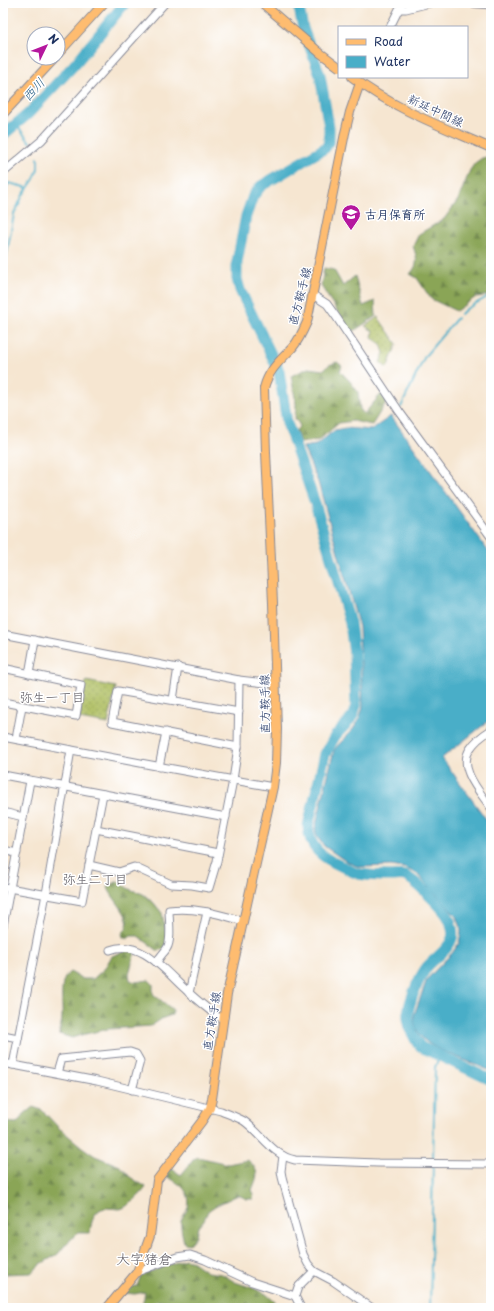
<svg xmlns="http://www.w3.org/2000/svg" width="494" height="1311" viewBox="0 0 494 1311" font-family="'Playpen Sans','Klee One',sans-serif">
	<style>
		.grass { fill: url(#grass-dots); stroke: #647660 }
		.forest { fill: url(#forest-firs); stroke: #526a5a }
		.water { fill: #49aec8; stroke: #326e93 }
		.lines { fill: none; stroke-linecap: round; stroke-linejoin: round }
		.stream { stroke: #49aec8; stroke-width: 2 }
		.river { stroke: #49aec8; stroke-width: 11 }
		.minor-casing { stroke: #888a98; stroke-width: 9 }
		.major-casing { stroke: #888a98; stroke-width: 10 }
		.minor { stroke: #fff; stroke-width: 7 }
		.major { stroke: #febc70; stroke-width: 8 }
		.labels { text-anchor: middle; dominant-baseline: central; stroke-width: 3; stroke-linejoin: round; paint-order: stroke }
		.street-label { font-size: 12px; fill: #1b2f5e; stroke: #fff }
		.poi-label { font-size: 12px; font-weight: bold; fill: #1b2f5e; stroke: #fff; text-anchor: start }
		.water-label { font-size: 13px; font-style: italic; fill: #2d6288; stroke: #fff }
		.neighbourhood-label { font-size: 13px; fill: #5e5b62; stroke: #fff }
		.quarter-label { font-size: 14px; fill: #5e5b62; stroke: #fff }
	</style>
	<defs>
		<pattern id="grass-dots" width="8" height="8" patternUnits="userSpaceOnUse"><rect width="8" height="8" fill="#aebe61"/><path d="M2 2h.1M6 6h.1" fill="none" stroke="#8d9b53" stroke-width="1.8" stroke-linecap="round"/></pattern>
		<pattern id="forest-firs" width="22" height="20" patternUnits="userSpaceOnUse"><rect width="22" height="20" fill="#8aa557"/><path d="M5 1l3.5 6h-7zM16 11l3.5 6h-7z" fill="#70874b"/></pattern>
	</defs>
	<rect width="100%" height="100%" fill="#fff"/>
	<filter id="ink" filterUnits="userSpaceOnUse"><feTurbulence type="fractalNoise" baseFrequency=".025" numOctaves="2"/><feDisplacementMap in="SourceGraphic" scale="8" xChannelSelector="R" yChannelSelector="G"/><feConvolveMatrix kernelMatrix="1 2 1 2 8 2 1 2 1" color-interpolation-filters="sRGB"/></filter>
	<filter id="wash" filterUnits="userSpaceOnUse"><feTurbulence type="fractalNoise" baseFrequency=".012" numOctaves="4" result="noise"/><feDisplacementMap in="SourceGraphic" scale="16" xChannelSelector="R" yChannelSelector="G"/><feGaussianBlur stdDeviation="0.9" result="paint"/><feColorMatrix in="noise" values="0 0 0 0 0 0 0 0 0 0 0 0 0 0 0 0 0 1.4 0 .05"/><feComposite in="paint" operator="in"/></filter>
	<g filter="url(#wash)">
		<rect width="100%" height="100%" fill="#f6e6d1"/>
		<g class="grass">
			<polygon points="378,317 397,344 387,368 380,362 384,353 381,344 372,338 373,331 365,326"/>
			<polygon points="86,681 116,687 108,724 79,719"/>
		</g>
		<g class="forest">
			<path d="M491,156V295L476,297L456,311L431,299L417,278L410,274C419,264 417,258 413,246L419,234L444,219L458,200L470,170L475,163L482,158Z"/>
			<polygon points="324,268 334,270 343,286 355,276 363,306 375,301 376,316 351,333 321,286"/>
			<polygon points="337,362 342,366 340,371 349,380 358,392 360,409 364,414 381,394 387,401 372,425 353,421 339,423 319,440 300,443 296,430 300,426 295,418 296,404 291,376 308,368 323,370 329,365"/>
			<path d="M116,882H119L129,889L143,894L153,902L162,913L168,943C166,947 162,951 157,950L138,936H131L127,939L123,937L122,934C123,932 126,929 127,926C131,915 110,897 108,887Z"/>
			<path d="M125,951L135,952L129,974L130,980L135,982L149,980L153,984V994L173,1010L172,1015L163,1018L151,1026L108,1029L81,1035L72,1038L59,1034C60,1028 62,1022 62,1016C63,1002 58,980 70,972L83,979H93L104,969L112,956Z"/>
			<path d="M33,1107L42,1110L59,1128L82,1147L95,1156L120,1166L130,1177L146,1187C143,1193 127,1208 120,1209C116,1209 111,1208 107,1208C94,1208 91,1223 90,1233H78L67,1243L58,1254L41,1264L31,1273L3,1274V1215L5,1212L3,1199V1122L17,1123L24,1114Z"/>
			<path d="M198,1157L228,1164L248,1160C260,1172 258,1175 252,1190L254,1194L253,1199H247L238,1195L215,1206L208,1211L204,1220L198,1227L196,1236L189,1244L184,1243C183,1237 180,1227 181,1221C182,1216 187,1212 188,1207C192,1190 177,1182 164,1175L169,1167L181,1175L194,1159Z"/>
			<polygon points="185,1259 190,1260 207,1272 222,1274 235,1282 253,1288 266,1294 282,1308 173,1308 168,1301 157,1301 153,1305 154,1308 142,1308 145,1292 135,1294 124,1293 130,1287 137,1286 141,1275"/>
		</g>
		<path class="water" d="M391,416L491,555V719L442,758L491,826V1071C480,1066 468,1062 457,1057C437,1049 413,1041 414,1015L427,979L453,952L459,943L461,932L460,924L455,915L416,873L404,868L391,866L359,867L347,862L324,846L317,837L315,829L334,750C340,742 347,737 353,729C358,723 361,714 363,706L359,627L318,482L303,447L316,445L335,430L345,428L371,430Z"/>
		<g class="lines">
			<g class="stream">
				<polyline points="16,125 30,142"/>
				<polyline points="3,192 9,183 28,188"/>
				<polyline points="3,275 14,214 23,195 34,179 38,169 38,158"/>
				<polyline points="461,314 466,309 491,295"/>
				<polyline points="401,407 425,356 457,318"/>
				<polyline points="433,1161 435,1067 440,1056"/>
				<polyline points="430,1308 433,1165"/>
			</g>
			<g class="river">
				<path d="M298,3L303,28L320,75L329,127V142L325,148L261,186L253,196L246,216L237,262V279L240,290L279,371L287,423L315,503L350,623L354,654L356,705L353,715L349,721L335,736L325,754L308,826C309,849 323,858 343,867C348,869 354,873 359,874C370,876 382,876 393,876C396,876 401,875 405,876C414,879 443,908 448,917C451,922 454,933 452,938C449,950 434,958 427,967C419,977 407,1005 408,1018C409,1029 414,1039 421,1047L491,1080"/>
				<polyline points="3,135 28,114 74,65 125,3"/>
			</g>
		</g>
	</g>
	<g filter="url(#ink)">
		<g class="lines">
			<defs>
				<g id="minor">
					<polyline points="467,3 491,5"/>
					<polyline points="400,9 406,9 430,3"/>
					<polyline points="390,27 402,3"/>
					<polyline points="3,173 42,140 165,3"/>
					<polyline points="313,295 327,304 337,318 399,411 491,537"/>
					<polyline points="3,634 239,680 275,684"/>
					<polyline points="3,668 81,685 76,716 3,702"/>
					<polyline points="29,674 35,640"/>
					<polyline points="173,700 178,667"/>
					<path d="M491,730C483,735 475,741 470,749C457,768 481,793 491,808"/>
					<polyline points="3,737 151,765 273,787"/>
					<polyline points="16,739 22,706"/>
					<polyline points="238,747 112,722 118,691 239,712"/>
					<polyline points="159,767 166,732"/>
					<polyline points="3,775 226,817"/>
					<polyline points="3,812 23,817"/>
					<polyline points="96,829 218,853"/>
					<polyline points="3,850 17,853"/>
					<polyline points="89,865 103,794"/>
					<polyline points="3,887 82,901 89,865 119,872 134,867 171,884 192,885 209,888 217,861 233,780 238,747 239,680"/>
					<polyline points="3,926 30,781"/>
					<path d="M110,950C140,938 165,971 185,989C195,999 207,1008 218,1017H224"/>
					<path d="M157,963C160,954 163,955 167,948C172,940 169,919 169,910C195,907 218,914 243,921"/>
					<polyline points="189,993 207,912"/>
					<polyline points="3,1035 18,1038"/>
					<path d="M3,1063L97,1081L221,1111C228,1114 237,1117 244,1121C262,1134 272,1155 295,1160L378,1163L491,1164"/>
					<polyline points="13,1065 46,894 71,750"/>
					<polyline points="57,1073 61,1059 130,1052 136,1054 140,1061 132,1090"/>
					<polyline points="283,1156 281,1171 282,1177 303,1254 308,1264 314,1271 333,1281 372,1308"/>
					<polyline points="137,1272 177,1257 190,1255 205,1260 252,1282 295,1296 301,1308"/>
					<polyline points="295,1296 298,1287 314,1271"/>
				</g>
				<g id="major">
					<polyline points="262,3 319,52 339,67"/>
					<polyline points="58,54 104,3"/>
					<path d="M352,77C394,109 443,127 491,148"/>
					<polyline points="3,114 55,58"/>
					<path d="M107,1308L137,1272L140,1264L150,1236L157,1180L202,1121L210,1108L212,1099L227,994L273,787L276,763L277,729L273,603L266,452L264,388C269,369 280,361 293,347C299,340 303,331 307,322L345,133L350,112L360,83"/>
				</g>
			</defs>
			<use href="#minor" class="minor-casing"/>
			<use href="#major" class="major-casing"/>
			<use href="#minor" class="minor"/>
			<use href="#major" class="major"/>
		</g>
	</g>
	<defs>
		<symbol id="school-pin" viewBox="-11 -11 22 30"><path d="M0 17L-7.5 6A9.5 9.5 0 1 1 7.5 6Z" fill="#b5179e" stroke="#fff"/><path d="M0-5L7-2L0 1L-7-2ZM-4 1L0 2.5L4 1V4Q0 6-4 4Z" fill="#fff"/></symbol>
	</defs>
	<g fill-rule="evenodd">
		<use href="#school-pin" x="340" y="203" width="22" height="30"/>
	</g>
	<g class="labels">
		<g class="street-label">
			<text transform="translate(436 110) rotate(25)">新延中間線</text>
			<text transform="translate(299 296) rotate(-76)">直方鞍手線</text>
			<text transform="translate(264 704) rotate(-91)">直方鞍手線</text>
			<text transform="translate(211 1021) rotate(-81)">直方鞍手線</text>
		</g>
		<g class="poi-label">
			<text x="365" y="214">古月保育所</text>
		</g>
		<g class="water-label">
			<text transform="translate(33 89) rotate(-47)">西川</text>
		</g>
		<g class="neighbourhood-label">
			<text x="52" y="696">弥生一丁目</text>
			<text x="95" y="878">弥生二丁目</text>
		</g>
		<g class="quarter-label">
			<text x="144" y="1258">大字猪倉</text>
		</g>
	</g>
	<rect width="494" height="1311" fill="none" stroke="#fff" stroke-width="16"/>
	<rect x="338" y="26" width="130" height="52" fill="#ffffff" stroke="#a4acbf"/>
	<rect x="346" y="39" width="20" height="6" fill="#febc70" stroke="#a4acbf"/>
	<text x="374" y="46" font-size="12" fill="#1b2f5e">Road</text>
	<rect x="346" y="56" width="20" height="12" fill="#49aec8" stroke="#a4acbf"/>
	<text x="374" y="66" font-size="12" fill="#1b2f5e">Water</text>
	<g transform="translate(46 46) rotate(47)"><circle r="19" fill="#ffffff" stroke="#a4acbf"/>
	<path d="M0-3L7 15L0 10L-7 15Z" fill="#b5179e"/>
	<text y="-6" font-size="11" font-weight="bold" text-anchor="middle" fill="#1b2f5e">N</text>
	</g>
</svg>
